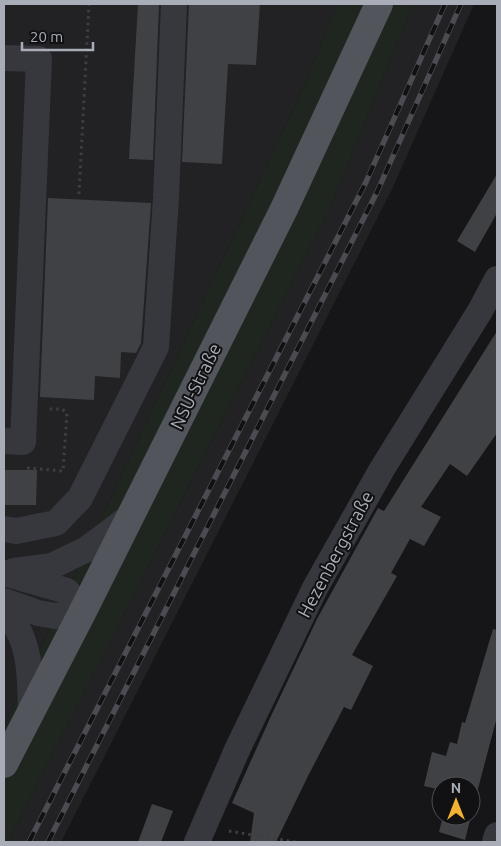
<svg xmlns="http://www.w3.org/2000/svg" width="501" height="846" viewBox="0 0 501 846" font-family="Ubuntu,sans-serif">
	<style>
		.built { fill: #222225 }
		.green { fill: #1e261f }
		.building { fill: #404145 }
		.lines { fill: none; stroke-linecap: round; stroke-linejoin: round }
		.path { stroke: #3d3f44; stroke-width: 3; stroke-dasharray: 2.5 4; stroke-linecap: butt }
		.minor { stroke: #37383d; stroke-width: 26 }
		.major { stroke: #53555c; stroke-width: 28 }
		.rail-casing { stroke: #4a4c52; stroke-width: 5.5 }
		.rail { stroke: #111113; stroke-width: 4; stroke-dasharray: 11; stroke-linecap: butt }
		.labels { text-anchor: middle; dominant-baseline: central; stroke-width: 4; stroke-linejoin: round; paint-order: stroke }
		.street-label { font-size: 18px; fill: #a8adb8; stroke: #111113 }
	</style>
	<rect width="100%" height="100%" fill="#161618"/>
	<g class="built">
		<polygon points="4,4 337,4 306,82 4,726"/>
		<polygon points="413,4 474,4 393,187 61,842 8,842 330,208"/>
	</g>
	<polygon class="green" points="337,4 413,4 330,208 8,842 4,842 4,726 306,82"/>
	<g class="building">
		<polygon points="138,4 159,4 153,160 129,159"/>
		<polygon points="189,4 260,4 256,65 228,64 222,164 182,162"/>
		<polygon points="497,174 497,213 475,252 457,241"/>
		<polygon points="48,198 151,203 141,343 136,353 121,352 120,378 95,376 94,400 40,397"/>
		<polygon points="497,331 497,433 467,476 450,464 421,507 441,517 424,546 410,539 391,573 397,576 352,655 373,666 351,710 344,707 308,776 276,842 250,842 254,813 232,803 271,716 317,619 378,508 384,511"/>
		<polygon points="4,470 37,470 36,505 4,505"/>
		<polygon points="493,629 497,630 497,717 475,800 471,799 471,786 441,786 441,790 424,786 432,752 446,756 450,742 457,744 462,722 465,723"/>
		<polygon points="152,804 173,811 161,842 138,842"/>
		<polygon points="443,816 471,816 465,840 439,832"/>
	</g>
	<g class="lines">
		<g class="path">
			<polyline points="79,194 89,4"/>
			<polyline points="27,468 63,471 67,413 62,409 49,409"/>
			<polyline points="229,831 295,842"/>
		</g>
		<g class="minor">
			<polyline points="4,58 39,59 23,442 4,441"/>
			<polyline points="4,529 16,531 56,523 80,498 156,347 166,198 174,4"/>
			<polyline points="14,571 52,566 87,549 131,516"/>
			<polyline points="4,573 67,591 83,611 55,616 38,613 4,601"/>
			<path d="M4,612C32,637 30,678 31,713"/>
			<polyline points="197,842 237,750 315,588 382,469 480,311 497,279"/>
			<polyline points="495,842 497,835"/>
		</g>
		<polyline class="major" points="4,764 83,611 284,209 379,4"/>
		<defs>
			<g id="rail">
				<polyline points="29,842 366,182 445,4"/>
				<polyline points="48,842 377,192 461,4"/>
			</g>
		</defs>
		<use href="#rail" class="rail-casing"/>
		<use href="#rail" class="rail"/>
	</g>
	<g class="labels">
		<g class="street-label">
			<text transform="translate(195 386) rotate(-64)">NSU-Straße</text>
			<text transform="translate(335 554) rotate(-62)">Hezenbergstraße</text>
		</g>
	</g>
	<rect width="501" height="846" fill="none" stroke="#a8adb8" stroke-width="10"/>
	<g transform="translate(456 801)"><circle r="24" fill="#111113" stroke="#4d4f55"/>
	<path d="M0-4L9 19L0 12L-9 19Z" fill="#f2b134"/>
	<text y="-8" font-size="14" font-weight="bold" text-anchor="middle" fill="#a8adb8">N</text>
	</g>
	<path d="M22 42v8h71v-8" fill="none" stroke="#a8adb8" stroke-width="2.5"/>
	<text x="30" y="42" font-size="15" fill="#a8adb8" stroke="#111113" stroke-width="4" paint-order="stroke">20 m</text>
</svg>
